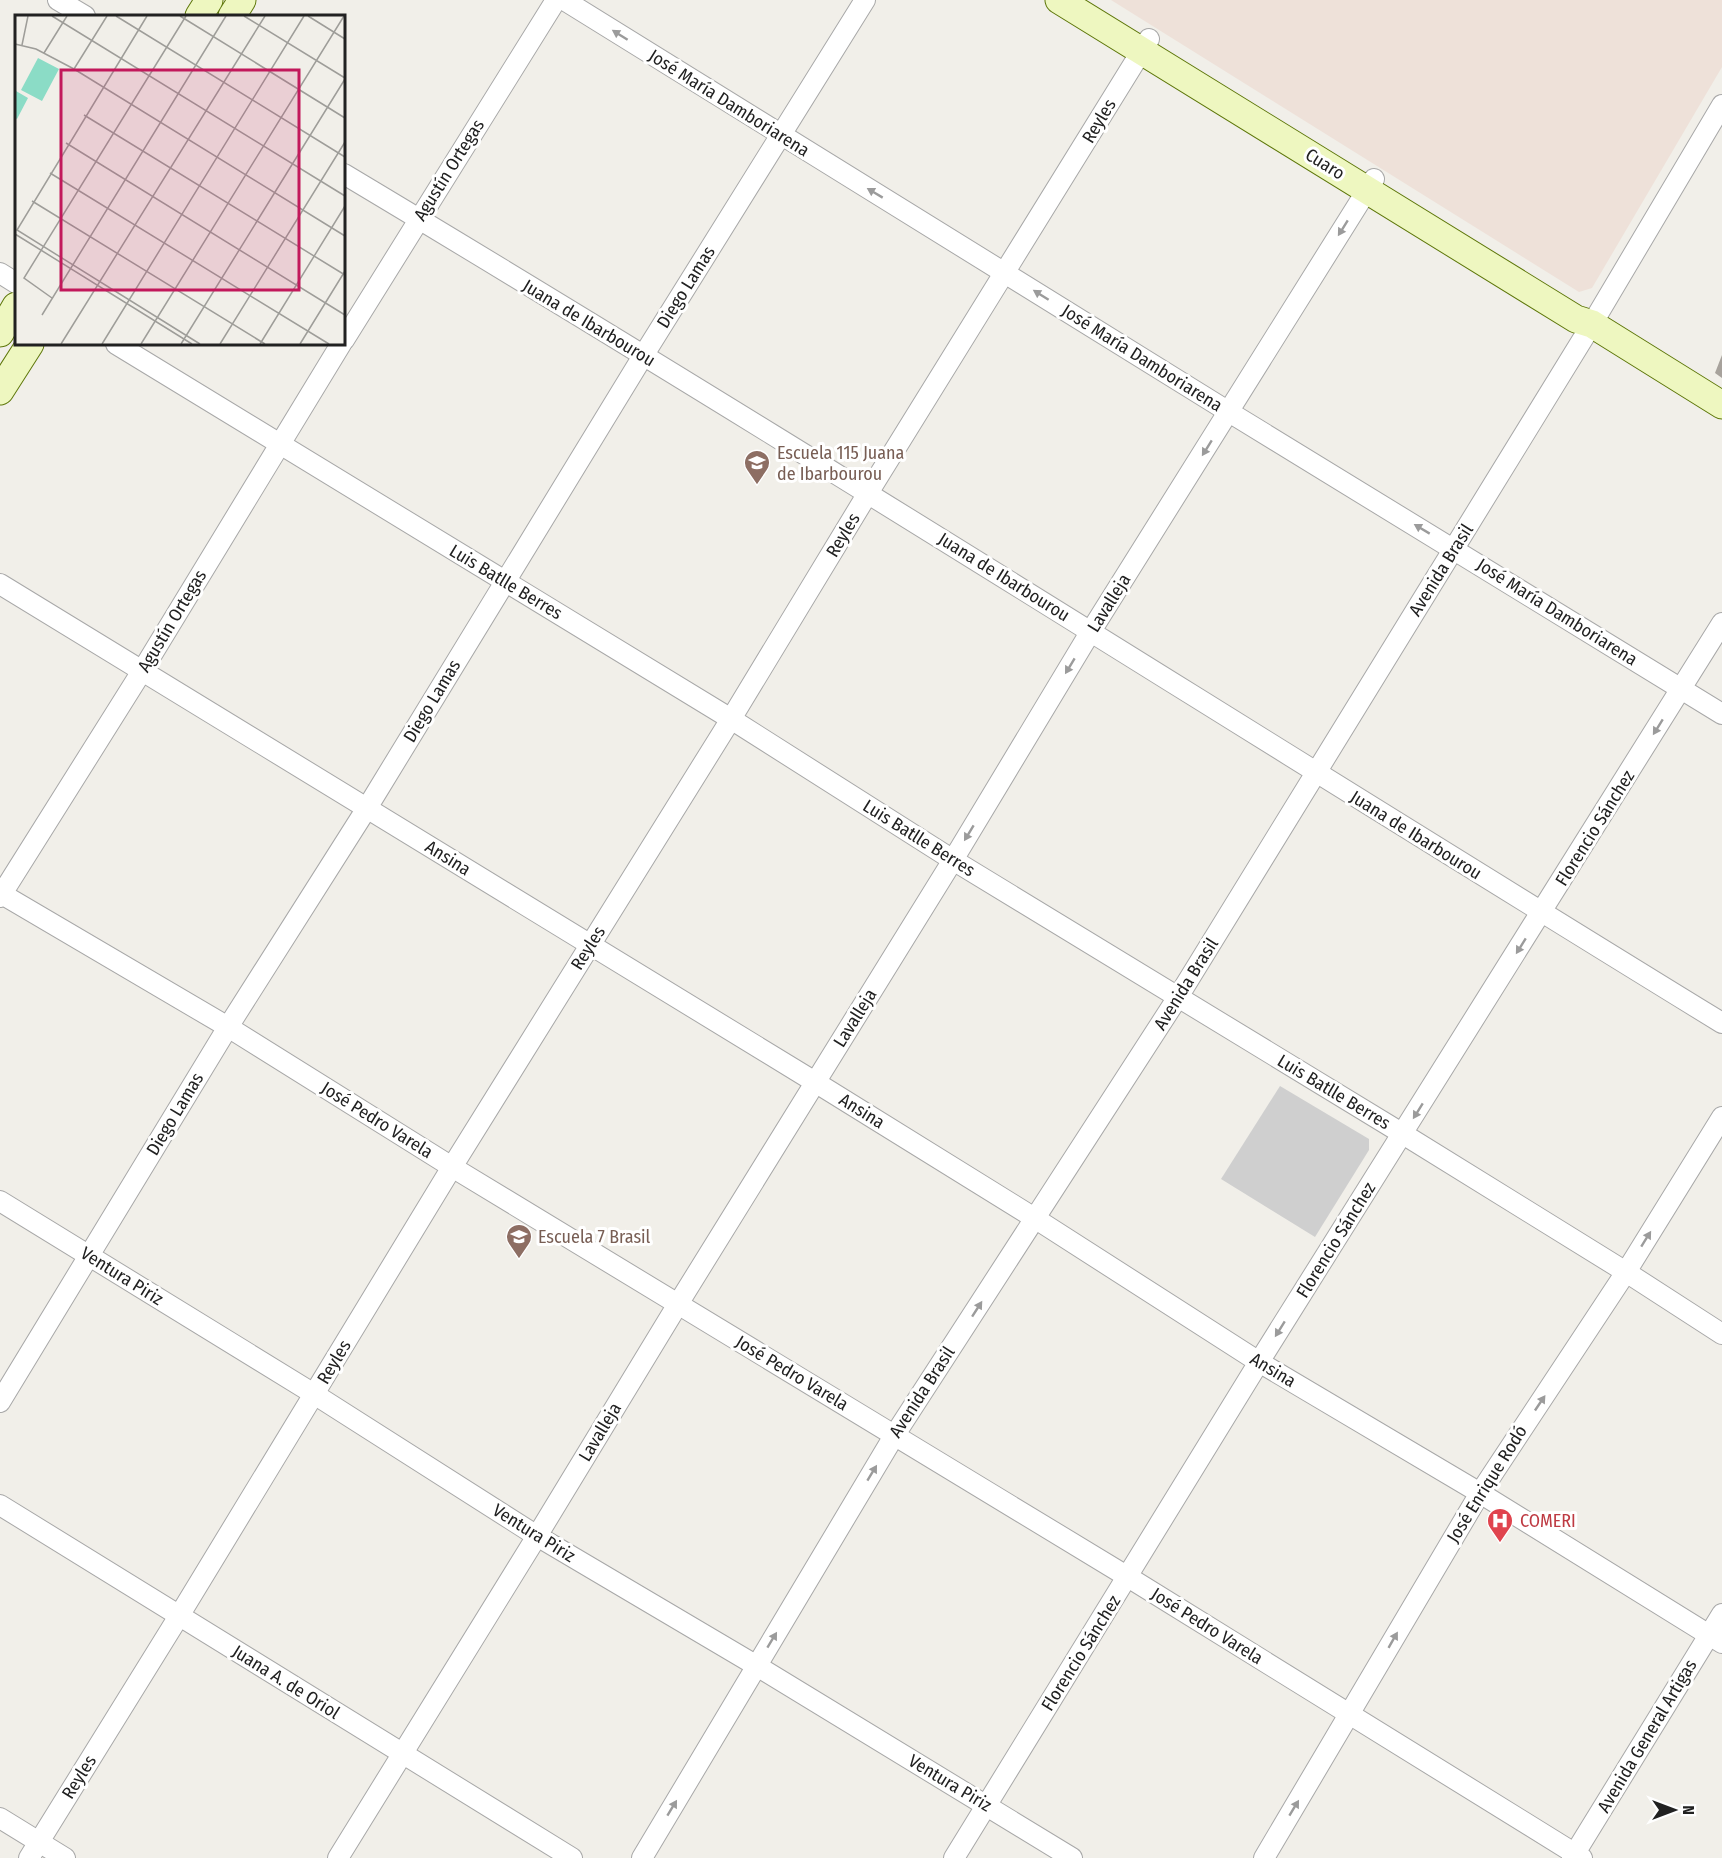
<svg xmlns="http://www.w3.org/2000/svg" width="1722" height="1858" viewBox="0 0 1722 1858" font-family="'Fira Sans Condensed',sans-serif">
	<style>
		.religious { fill: #cfcfcf }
		.military { fill: #eee1d9 }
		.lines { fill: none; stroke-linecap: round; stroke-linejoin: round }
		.street-casing { stroke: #a8a8a8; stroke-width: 22 }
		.secondary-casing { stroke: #5e770a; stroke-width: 29 }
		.street { stroke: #fff; stroke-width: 20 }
		.secondary { stroke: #eef7c0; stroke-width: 27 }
		.wall { fill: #a7a29c }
		.oneway { fill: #9b9b9b }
		.labels { text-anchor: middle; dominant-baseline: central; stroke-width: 6; stroke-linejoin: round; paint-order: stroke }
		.street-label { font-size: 18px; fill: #212121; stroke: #fff }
		.education-label { font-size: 18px; fill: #785e54; stroke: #fff; text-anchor: start }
		.health-label { font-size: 18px; fill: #be3a42; stroke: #fff; text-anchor: start }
		.inset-road { fill: none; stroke: #9e9d99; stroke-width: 1.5 }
		.view { fill: #c2185b; fill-opacity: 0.15; stroke: #c2185b; stroke-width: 3 }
		.inset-edge { fill: none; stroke: #212121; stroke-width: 3 }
	</style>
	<rect width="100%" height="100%" fill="#f1efe9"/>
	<polygon class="religious" points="1280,1086 1369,1139 1369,1150 1315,1237 1221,1179"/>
	<polygon class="military" points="1111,0 1722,0 1722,67 1592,288 1579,292"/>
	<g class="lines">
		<defs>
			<g id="street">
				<polyline points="58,0 85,16"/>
				<polyline points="564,0 1229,412 1722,714"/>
				<path d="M344,174C807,451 1262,741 1722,1023"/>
				<polyline points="0,273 16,283"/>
				<polyline points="344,340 556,0"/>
				<polyline points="116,344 731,719 953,860 1403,1134 1626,1272 1722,1334"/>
				<polyline points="0,584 815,1082 1036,1219 1259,1362 1480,1493 1722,1643"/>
				<polyline points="0,893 228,1027 452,1167 1128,1577 1582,1858"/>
				<polyline points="0,897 142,671 341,344"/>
				<polyline points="0,1201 314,1394 537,1536 757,1666 1072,1858"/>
				<polyline points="0,1402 228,1027 367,808 643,356 865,0"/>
				<polyline points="0,1505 572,1858"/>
				<polyline points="0,1818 65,1858"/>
				<polyline points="29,1858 179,1616 452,1167 731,719 868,493 1149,39"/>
				<polyline points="338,1858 537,1536 678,1304 953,860 1091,631 1374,179"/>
				<polyline points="642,1858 894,1436 1178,997 1592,324 1722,105"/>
				<polyline points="954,1858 1259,1362 1722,623"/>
				<polyline points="1264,1858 1480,1493 1626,1272 1722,1117"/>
				<polyline points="1572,1858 1722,1614"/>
			</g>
			<g id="secondary">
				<polyline points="1059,0 1576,319 1592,324 1722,405"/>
				<polyline points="199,16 209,0"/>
				<polyline points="232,16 242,0"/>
				<polyline points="0,333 16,306"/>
				<polyline points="0,391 30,344"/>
			</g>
		</defs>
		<use href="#street" class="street-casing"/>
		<use href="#secondary" class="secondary-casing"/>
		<use href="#street" class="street"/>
		<use href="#secondary" class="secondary"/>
	</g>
	<polygon class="wall" points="1722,355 1722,378 1715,373"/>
	<defs><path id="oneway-solid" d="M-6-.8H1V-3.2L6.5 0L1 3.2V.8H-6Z" transform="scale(1.5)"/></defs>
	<g class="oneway">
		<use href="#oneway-solid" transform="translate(620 35) rotate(-148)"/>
		<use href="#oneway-solid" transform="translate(875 193) rotate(-149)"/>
		<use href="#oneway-solid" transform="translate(1343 228) rotate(122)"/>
		<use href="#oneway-solid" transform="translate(1041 295) rotate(-148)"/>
		<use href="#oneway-solid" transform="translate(1207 448) rotate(122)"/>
		<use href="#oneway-solid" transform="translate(1422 529) rotate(-149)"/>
		<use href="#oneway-solid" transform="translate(1070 666) rotate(121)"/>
		<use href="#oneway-solid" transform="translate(1658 727) rotate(122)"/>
		<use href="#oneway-solid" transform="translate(969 833) rotate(121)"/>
		<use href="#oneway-solid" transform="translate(1521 946) rotate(122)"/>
		<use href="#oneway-solid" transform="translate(1418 1111) rotate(122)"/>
		<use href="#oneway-solid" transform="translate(1646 1239) rotate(-58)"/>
		<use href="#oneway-solid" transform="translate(977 1309) rotate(-57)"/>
		<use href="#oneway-solid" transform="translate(1280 1329) rotate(122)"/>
		<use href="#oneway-solid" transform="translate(1540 1403) rotate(-56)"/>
		<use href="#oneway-solid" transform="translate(872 1473) rotate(-59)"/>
		<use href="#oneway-solid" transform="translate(772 1640) rotate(-59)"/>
		<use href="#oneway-solid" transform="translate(1393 1640) rotate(-60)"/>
		<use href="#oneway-solid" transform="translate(672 1808) rotate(-59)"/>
		<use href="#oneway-solid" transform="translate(1294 1808) rotate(-59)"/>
	</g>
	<defs>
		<symbol id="school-pin" viewBox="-11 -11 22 30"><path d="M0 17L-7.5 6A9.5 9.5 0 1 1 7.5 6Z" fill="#8d6e63" stroke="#fff"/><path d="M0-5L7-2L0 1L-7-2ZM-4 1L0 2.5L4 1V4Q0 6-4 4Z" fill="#fff"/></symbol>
		<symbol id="hospital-pin" viewBox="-11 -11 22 30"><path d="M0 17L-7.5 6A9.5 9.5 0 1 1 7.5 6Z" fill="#e0444e" stroke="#fff"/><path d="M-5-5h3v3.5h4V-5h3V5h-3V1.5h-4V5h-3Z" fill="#fff"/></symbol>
	</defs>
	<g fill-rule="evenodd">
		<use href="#school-pin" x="742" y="448" width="30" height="40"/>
		<use href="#school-pin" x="504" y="1222" width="30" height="40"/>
		<use href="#hospital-pin" x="1485" y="1506" width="30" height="40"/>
	</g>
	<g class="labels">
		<g class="street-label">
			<text transform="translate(729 103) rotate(32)">José María Damboriarena</text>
			<text transform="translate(1099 121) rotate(-59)">Reyles</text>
			<text transform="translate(1325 164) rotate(32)">Cuaro</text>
			<text transform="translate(449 170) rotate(-58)">Agustín Ortegas</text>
			<text transform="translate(686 287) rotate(-58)">Diego Lamas</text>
			<text transform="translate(589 323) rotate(31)">Juana de Ibarbourou</text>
			<text transform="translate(1142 358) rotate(32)">José María Damboriarena</text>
			<text transform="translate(843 535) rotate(-59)">Reyles</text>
			<text transform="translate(1441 570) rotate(-58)">Avenida Brasil</text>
			<text transform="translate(1004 577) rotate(32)">Juana de Ibarbourou</text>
			<text transform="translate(506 582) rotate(31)">Luis Batlle Berres</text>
			<text transform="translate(1109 603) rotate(-58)">Lavalleja</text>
			<text transform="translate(1557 612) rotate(32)">José María Damboriarena</text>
			<text transform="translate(172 621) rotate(-59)">Agustín Ortegas</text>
			<text transform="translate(432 701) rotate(-59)">Diego Lamas</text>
			<text transform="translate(1595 828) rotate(-58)">Florencio Sánchez</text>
			<text transform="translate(1416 835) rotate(32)">Juana de Ibarbourou</text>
			<text transform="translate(919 838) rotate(32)">Luis Batlle Berres</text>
			<text transform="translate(448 858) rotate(32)">Ansina</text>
			<text transform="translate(588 948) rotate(-58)">Reyles</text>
			<text transform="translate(1186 984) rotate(-58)">Avenida Brasil</text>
			<text transform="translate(855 1018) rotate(-58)">Lavalleja</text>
			<text transform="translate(1334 1092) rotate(31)">Luis Batlle Berres</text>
			<text transform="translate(862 1111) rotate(32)">Ansina</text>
			<text transform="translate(175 1114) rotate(-59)">Diego Lamas</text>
			<text transform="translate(377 1120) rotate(32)">José Pedro Varela</text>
			<text transform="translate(1336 1240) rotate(-58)">Florencio Sánchez</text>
			<text transform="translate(122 1276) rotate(32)">Ventura Piriz</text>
			<text transform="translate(334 1362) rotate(-59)">Reyles</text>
			<text transform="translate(1273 1370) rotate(31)">Ansina</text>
			<text transform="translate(792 1373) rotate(31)">José Pedro Varela</text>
			<text transform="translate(922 1392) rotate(-57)">Avenida Brasil</text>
			<text transform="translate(600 1432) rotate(-59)">Lavalleja</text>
			<text transform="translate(1487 1484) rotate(-58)">José Enrique Rodó</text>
			<text transform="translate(534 1533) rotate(32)">Ventura Piriz</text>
			<text transform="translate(1207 1626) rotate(32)">José Pedro Varela</text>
			<text transform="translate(1081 1653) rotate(-58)">Florencio Sánchez</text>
			<text transform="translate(286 1682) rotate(32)">Juana A. de Oriol</text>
			<text transform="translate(1647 1736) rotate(-59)">Avenida General Artigas</text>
			<text transform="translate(79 1777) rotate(-58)">Reyles</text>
			<text transform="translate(950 1783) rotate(31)">Ventura Piriz</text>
		</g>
		<g class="education-label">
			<text x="777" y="453">Escuela 115 Juana<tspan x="777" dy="21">de Ibarbourou</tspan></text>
			<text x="538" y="1237">Escuela 7 Brasil</text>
		</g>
		<g class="health-label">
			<text x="1520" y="1521">COMERI</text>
		</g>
	</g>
	<g transform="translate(15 15)">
		<rect width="330" height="330" fill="#f1efe9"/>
		<path d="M23,43L44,54L27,86L6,75ZM1,76L13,83L2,104L0,103Z" fill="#8bdcc6"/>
		<path class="inset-road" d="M37,1L330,181M101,1L330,142M132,1L2,215L185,329M165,1L330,103M229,1L330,63M293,1L330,24M0,29L21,34L59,54L330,221M7,30L13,1M29,38L52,1M59,54L92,1M69,100L330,260M51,128L330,300M35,158L314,329M17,186L250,329M0,219L177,329M37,283L9,263L171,1M27,300L211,1M46,329L250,1M87,329L289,1M126,329L329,1M166,329L330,64M205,329L330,127M245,329L330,191M285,329L330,256"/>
		<path class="view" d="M46,55H284V275H46Z"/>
		<rect width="330" height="330" class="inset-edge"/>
	</g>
	<g transform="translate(1674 1810) rotate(90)" stroke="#ffffff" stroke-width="4.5" paint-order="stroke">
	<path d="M0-4.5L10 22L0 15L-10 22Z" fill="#212121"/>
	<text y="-9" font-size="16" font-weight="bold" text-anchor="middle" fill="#212121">N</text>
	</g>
</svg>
